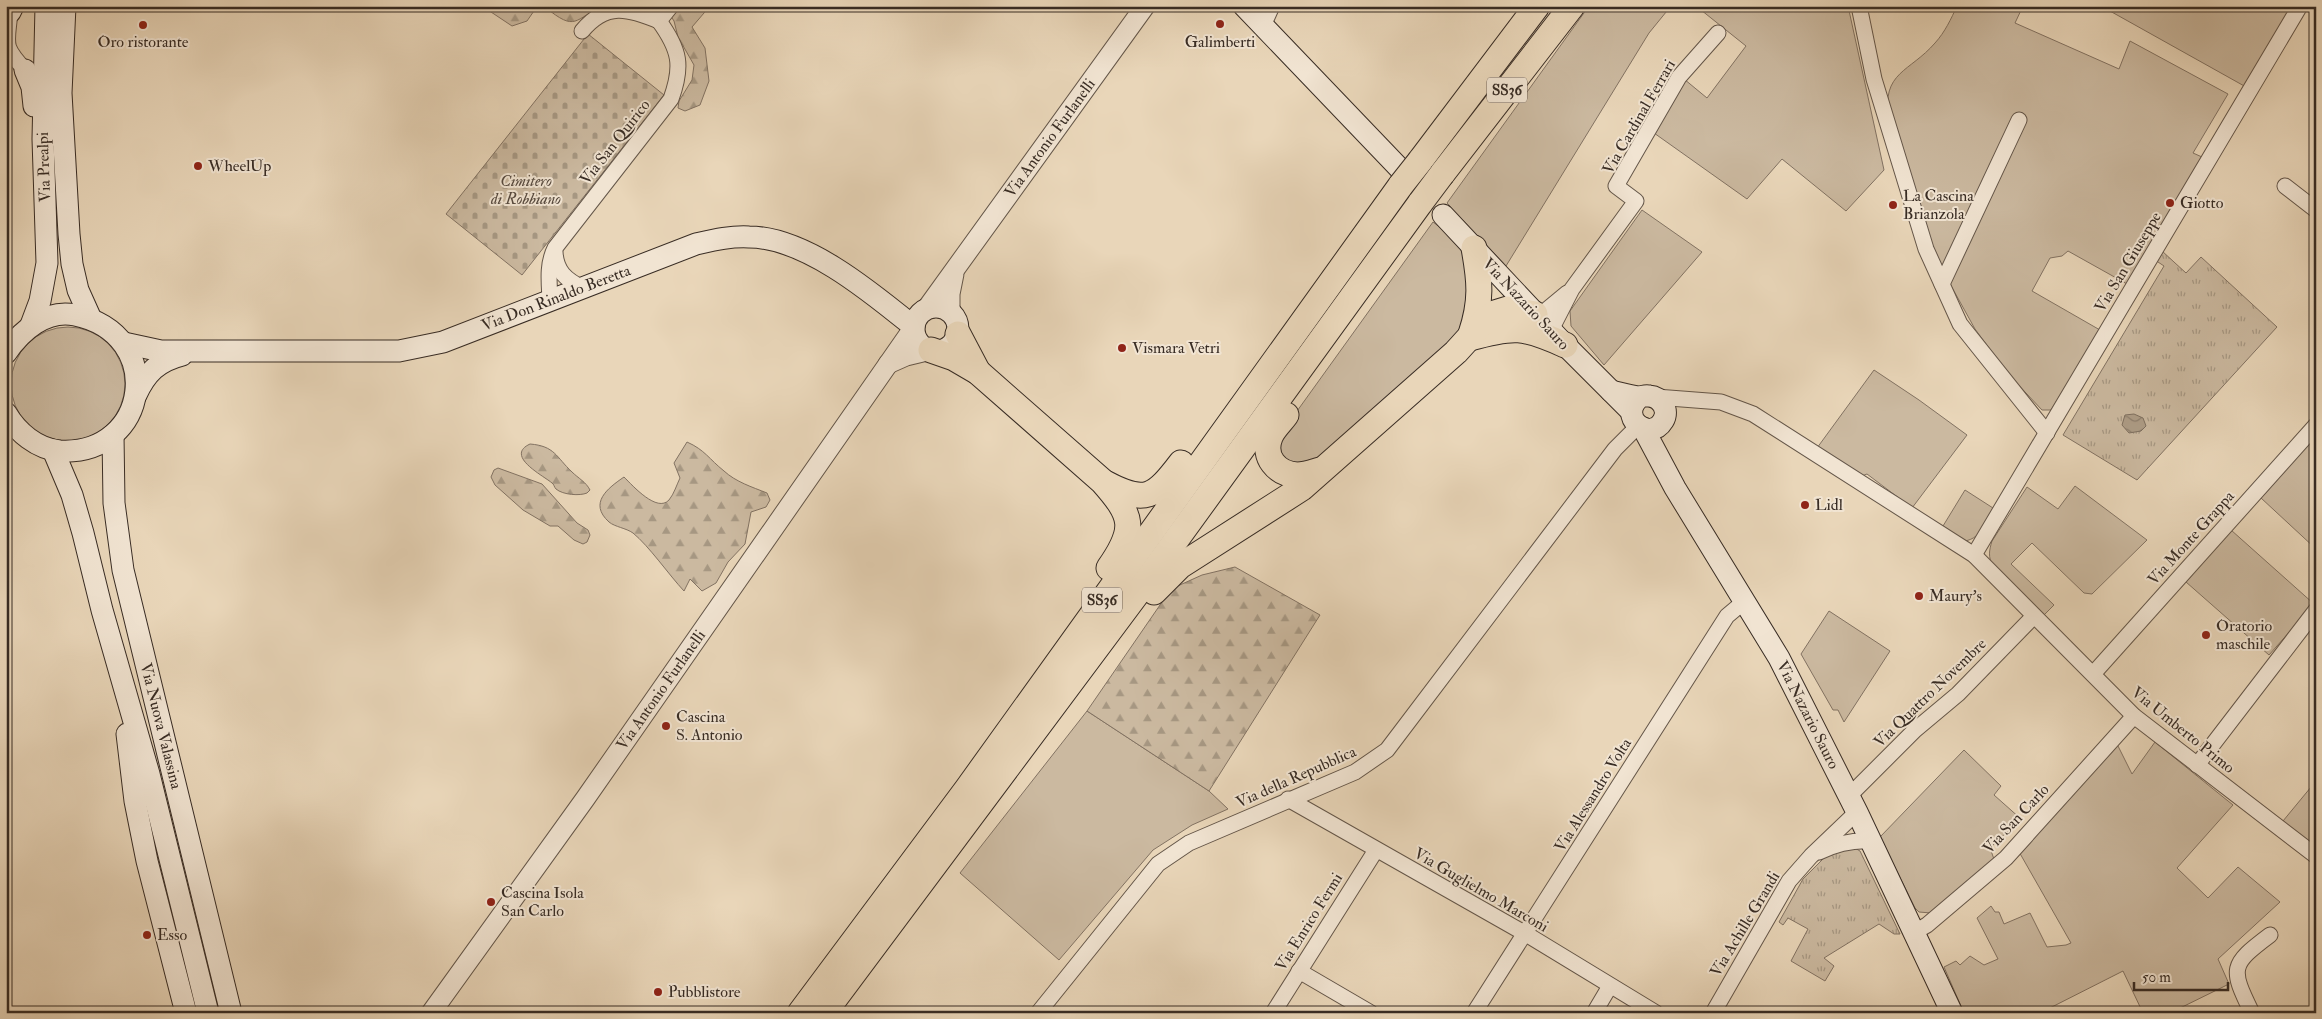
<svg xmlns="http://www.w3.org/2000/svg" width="2322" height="1019" viewBox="0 0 2322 1019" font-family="'IM FELL Double Pica',serif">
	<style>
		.green { fill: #cbb9a0; stroke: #827262 }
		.forest { fill: url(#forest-firs); stroke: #827262 }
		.cemetery { fill: url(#cemetery-stones); stroke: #827262 }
		.park { fill: url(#park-tufts); stroke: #827262 }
		.water { fill: url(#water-waves); stroke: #7e6f5f }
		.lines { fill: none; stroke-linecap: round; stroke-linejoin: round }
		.minor-casing { stroke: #645649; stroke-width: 17 }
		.tertiary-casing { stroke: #645649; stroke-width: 21 }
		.secondary-casing { stroke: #382c24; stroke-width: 23 }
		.trunk-casing { stroke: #382c24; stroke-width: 27 }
		.minor { stroke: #f1e4d2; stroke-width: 15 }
		.tertiary { stroke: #f1e4d2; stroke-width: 19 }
		.secondary { stroke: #f1e4d2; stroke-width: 21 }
		.trunk { stroke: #e9d6b9; stroke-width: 25 }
		.trunk-bridge-casing { stroke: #382c24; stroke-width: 27; stroke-linecap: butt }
		.trunk-bridge { stroke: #e9d6b9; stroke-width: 25 }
		.poi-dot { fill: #8f2418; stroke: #f1e4d2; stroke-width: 2 }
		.labels { text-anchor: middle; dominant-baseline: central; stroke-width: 4; stroke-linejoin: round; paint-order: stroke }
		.shield { fill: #f1e4d2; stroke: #706358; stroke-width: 1 }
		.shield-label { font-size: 15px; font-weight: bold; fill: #382c24 }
		.poi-label { font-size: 16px; fill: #382c24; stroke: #f1e4d2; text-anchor: start }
		.street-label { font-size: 16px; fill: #382c24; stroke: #f1e4d2 }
		.park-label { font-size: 16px; font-style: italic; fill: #55483d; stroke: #f1e4d2 }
	</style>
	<defs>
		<pattern id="forest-firs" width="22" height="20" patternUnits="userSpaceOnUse" patternTransform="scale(1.25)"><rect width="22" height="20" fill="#cbb9a0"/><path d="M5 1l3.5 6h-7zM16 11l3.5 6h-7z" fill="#a69782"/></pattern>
		<pattern id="cemetery-stones" width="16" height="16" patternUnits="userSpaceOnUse" patternTransform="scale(1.25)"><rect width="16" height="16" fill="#cbb9a0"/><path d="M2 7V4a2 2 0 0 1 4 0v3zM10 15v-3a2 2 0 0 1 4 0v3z" fill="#a69782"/></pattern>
		<pattern id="park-tufts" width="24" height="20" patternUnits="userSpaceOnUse" patternTransform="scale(1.25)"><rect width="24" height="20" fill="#cbb9a0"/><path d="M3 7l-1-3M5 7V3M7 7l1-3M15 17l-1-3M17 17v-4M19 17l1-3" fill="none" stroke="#a69782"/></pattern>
		<pattern id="water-waves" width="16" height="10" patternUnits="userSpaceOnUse" patternTransform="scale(1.25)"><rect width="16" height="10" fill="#ad9c86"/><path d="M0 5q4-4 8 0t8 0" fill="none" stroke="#8e7f6d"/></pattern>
	</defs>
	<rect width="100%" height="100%" fill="#e9d6b9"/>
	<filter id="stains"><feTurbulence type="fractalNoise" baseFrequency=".004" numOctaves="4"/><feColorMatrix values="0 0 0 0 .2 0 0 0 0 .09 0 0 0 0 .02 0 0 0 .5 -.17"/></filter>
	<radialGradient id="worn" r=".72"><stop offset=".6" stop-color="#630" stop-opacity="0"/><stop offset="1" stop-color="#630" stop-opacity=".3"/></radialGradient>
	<g class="green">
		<polygon points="1589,6 1671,6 1649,33 1506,266 1447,203"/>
		<polygon points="1696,6 1848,6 1884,170 1846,211 1782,159 1747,199 1654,133 1684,79 1707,98 1746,46"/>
		<path d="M1957,6H2023L2015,23L2119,69L2130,41L2228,94L2193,153L2202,157L2127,284L2068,251L2062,256L2050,258L2032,291L2100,330L2051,410H2042L2009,375L1975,329L1939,264L1889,118C1881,72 1910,72 1935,43C1945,32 1951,19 1957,6Z"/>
		<polygon points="2101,6 2292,6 2246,87"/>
		<polygon points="1642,210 1702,252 1604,365 1571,326 1570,311"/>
		<polygon points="1433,222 1451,236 1464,253 1474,297 1457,340 1310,465 1296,467 1279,454 1282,432"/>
		<circle cx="68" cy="384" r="57"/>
		<polygon points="1874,370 1919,400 1967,435 1912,508 1867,474 1859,477 1817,448"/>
		<polygon points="2316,436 2316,549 2261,498"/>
		<path d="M2075,486L2147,540L2092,594L2084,593L2032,543L2011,564L2054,605L2044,615L1993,566C1988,557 1989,551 1992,541L2027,487L2058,509Z"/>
		<path d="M1965,490L1993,508C1986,521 1982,538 1965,541L1943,526Z"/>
		<polygon points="2231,530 2314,604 2269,655 2186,582"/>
		<polygon points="1829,611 1890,651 1844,722 1838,710 1833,710 1801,654"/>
		<polygon points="1087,711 1209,791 1228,809 1192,825 1153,850 1059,960 960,873"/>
		<polygon points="2155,742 2233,805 2177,868 2208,898 2238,867 2280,902 2218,959 2229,984 2170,1013 2143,1013 2123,971 2040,1013 1964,1013 1944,967 1956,961 1960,965 1970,956 1984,965 1998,959 1977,918 1991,906 1995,912 1999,912 2004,924 2030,913 2047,947 2066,945 2071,943 2018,850 2117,744 2132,774"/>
		<polygon points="1964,750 2001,786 1994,795 2021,819 1990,848 1995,862 1931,913 1919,912 1915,908 1880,837"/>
		<polygon points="2316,781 2316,848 2283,821"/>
	</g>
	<g class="forest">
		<path d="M482,6H604C573,19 577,33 545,7L536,8L527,21L512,26Z"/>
		<polygon points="654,6 710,6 692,27 705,48 709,81 700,105 685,111 678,108 679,101 692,80 694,65 678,37 674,21 670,15"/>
		<path d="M687,442C705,450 709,459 724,471C736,482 752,487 767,493L770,500L766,507L751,512L745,544L728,562L716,583L702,591L690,579L684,591C669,575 649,546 633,533C626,528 615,527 609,522C588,503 608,488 624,477C633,486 657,513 669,500C674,494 677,484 680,478L674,463Z"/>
		<path d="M530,444C555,446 556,457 572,472C578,478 586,482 590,490L587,493C580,496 563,495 556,489C554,487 554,484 552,483C544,476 504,456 530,444Z"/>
		<polygon points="498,468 542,484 577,523 588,530 590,535 587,542 583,544 574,540 558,526 550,526 523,510 495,485 491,477 494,470"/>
		<polygon points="1235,567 1320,615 1209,791 1087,711 1171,589 1202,575"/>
	</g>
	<polygon class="cemetery" points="588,34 664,95 522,275 446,214"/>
	<g class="park">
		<polygon points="2162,251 2186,273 2201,257 2277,327 2137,480 2063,435 2164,266 2155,260"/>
		<polygon points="1853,847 1860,851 1900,934 1894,934 1879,924 1824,958 1834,966 1825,981 1791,961 1808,929 1788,918 1783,925 1779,922 1803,879 1825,857"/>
	</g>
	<polygon class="water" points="2134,414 2143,418 2146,426 2141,431 2129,433 2122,425 2125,415"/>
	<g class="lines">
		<defs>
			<g id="minor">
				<polyline points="1859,6 1874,79 1926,249 1960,324 2047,433"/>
				<path d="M6,8L10,12C7,45 2,45 25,70"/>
				<polyline points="659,21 671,6"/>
				<polyline points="1263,26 1272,6"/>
				<path d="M582,31C606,2 628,8 659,21"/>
				<polyline points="2285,186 2316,210"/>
				<path d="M555,252C556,271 566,280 583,288"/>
				<polyline points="1942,284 2019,120"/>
				<path d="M550,299C549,281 547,264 555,248L671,99C683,66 680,50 659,21"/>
				<polyline points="1538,317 1567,293"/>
				<polyline points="1551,330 1572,289 1636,201 1616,186 1679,77 1718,33"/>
				<polyline points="1656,397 1721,402 1753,414 1974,555 2134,716 2316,856"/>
				<polyline points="1974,555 2300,6"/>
				<polyline points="2093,674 2316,425"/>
				<polyline points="2197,765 2316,610"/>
				<polyline points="1849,796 1915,730 1958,694 2034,616"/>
				<polyline points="1288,799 1526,934 1656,1013"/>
				<path d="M1819,852C1836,844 1852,840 1870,841"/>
				<polyline points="1913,933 1927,925 2006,858 2134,716"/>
				<polyline points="1299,971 1371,1013"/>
				<polyline points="1038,1013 1158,864 1189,843 1355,772 1387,750 1615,449 1638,426"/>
				<polyline points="1273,1013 1376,850"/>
				<polyline points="1474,1013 1727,616 1746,600"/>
				<polyline points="1594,1013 1610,986"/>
				<polyline points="1713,1013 1789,881 1811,856 1857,812"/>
				<path d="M2252,1013C2230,968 2230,965 2270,935"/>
			</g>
			<g id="tertiary">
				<polyline points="927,308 1145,6"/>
				<polyline points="950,311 950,294 954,274"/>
				<polyline points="888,364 906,356 931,350"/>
				<polyline points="431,1013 585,799 914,327"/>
			</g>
			<g id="secondary">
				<polyline points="65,6 61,93 69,234 72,264 78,290 91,319"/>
				<polyline points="1244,6 1403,172"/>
				<polyline points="10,12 13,6"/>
				<polyline points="25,70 32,87 34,106"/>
				<polyline points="1443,215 1565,345 1631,411"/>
				<circle cx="936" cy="329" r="22"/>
				<polyline points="31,325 40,301 47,263 43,139 46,6"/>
				<path d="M124,343L161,351H399L443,342L696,244C714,240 731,236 749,237C805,237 871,292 914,327"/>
				<path d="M6,353C21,331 46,309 75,315C167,334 150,456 60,451C37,449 17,432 6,413"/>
				<path d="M1611,391C1620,393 1629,396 1638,397C1642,397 1645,395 1649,396C1661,397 1670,410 1663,421C1650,443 1616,417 1640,397"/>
				<path d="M136,395C146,373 158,361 182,355"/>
				<polyline points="1643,428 1675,488 1779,658 1857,812 1952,1013"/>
				<polyline points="113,435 114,503 123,570 231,1013"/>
				<polyline points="53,450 72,495 83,533 102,610 149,774 208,1013"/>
				<polyline points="127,734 135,801 147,861 186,1013"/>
			</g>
			<g id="trunk">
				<polyline points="1420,161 1537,6"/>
				<polyline points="1442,174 1572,6"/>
				<polyline points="958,334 978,372"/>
				<path d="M1471,334C1482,301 1480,281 1474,248"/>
				<path d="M1470,338C1514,326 1523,326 1565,345"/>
				<path d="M931,350L954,358L978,372L1102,481C1133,516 1137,528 1109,568"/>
				<path d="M1286,415C1281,422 1273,429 1270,437C1262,457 1277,474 1297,475C1305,475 1313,472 1320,470"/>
				<path d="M1105,483C1146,505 1155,497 1181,463"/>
				<polyline points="1154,592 1180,566 1302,488 1456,352 1485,320 1495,313 1508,309 1535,314"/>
				<polyline points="800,1013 967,789 1401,185"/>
				<polyline points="824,1013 1139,591 1421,202"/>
			</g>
		</defs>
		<use href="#minor" class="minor-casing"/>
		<use href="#tertiary" class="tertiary-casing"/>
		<use href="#secondary" class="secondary-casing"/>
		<use href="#trunk" class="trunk-casing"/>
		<use href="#minor" class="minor"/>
		<use href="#tertiary" class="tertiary"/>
		<use href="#secondary" class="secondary"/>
		<use href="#trunk" class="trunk"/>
		<defs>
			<g id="trunk-bridge">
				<polyline points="1401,185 1420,161"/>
				<polyline points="1421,202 1442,174"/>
			</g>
		</defs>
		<use href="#trunk-bridge" class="trunk-bridge-casing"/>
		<use href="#trunk-bridge" class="trunk-bridge"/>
	</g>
	<g class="poi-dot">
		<circle cx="1220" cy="24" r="5"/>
		<circle cx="143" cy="25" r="5"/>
		<circle cx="198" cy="166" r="5"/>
		<circle cx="2170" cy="203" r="5"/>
		<circle cx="1893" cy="205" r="5"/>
		<circle cx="1122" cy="348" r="5"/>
		<circle cx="1805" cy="505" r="5"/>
		<circle cx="1919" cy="596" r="5"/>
		<circle cx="2206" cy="635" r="5"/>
		<circle cx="666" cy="726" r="5"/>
		<circle cx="491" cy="902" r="5"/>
		<circle cx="147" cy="935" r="5"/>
		<circle cx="658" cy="992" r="5"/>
	</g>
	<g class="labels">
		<g class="shield">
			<rect x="1487" y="77.5" width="40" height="25" rx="4"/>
			<rect x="1082" y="587.5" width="40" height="25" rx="4"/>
		</g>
		<g class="shield-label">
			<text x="1507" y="90">SS36</text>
			<text x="1102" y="600">SS36</text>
		</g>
		<g class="poi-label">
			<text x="143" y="42" text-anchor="middle">Oro ristorante</text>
			<text x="1220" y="42" text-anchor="middle">Galimberti</text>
			<text x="208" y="166">WheelUp</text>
			<text x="1903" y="196">La Cascina<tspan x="1903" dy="18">Brianzola</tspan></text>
			<text x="2180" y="203">Giotto</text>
			<text x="1132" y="348">Vismara Vetri</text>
			<text x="1815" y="505">Lidl</text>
			<text x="1929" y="596">Maury's</text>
			<text x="2216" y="626">Oratorio<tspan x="2216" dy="18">maschile</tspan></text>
			<text x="676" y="717">Cascina<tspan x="676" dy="18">S. Antonio</tspan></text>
			<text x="501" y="893">Cascina Isola<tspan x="501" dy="18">San Carlo</tspan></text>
			<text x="157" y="935">Esso</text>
			<text x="668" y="992">Pubblistore</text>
		</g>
		<g class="street-label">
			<text transform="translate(1639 117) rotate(-60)">Via Cardinal Ferrari</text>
			<text transform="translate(1050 138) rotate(-54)">Via Antonio Furlanelli</text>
			<text transform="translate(615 142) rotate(-52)">Via San Quirico</text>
			<text transform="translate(44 167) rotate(-92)">Via Prealpi</text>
			<text transform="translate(2128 262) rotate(-59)">Via San Giuseppe</text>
			<text transform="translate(556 298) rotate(-21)">Via Don Rinaldo Beretta</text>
			<text transform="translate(1526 304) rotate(47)">Via Nazario Sauro</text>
			<text transform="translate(2191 538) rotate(-48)">Via Monte Grappa</text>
			<text transform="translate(661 690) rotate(-55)">Via Antonio Furlanelli</text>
			<text transform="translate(1930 693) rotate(-44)">Via Quattro Novembre</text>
			<text transform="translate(1808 715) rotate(63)">Via Nazario Sauro</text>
			<text transform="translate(161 726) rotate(76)">Via Nuova Valassina</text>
			<text transform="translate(2183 730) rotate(39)">Via Umberto Primo</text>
			<text transform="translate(1296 777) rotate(-24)">Via della Repubblica</text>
			<text transform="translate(1593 795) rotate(-58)">Via Alessandro Volta</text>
			<text transform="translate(2016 819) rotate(-47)">Via San Carlo</text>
			<text transform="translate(1481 890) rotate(30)">Via Guglielmo Marconi</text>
			<text transform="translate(1309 922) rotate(-58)">Via Enrico Fermi</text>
			<text transform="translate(1745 924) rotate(-59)">Via Achille Grandi</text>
		</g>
		<g class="park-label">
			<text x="526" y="181">Cimitero<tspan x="526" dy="18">di Robbiano</tspan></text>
		</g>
	</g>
	<rect width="2322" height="1019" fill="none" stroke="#e9d6b9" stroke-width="25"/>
	<rect x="8" y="8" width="2307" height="1004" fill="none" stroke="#382c24" stroke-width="2.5"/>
	<rect x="12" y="12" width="2297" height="994" fill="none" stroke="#382c24"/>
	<path d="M2134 982v8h94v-8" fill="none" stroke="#382c24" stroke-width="2.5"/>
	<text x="2142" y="982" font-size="15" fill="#382c24" stroke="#f1e4d2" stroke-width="4" paint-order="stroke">50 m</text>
	<rect width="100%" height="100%" filter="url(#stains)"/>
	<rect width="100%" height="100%" fill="url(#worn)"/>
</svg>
